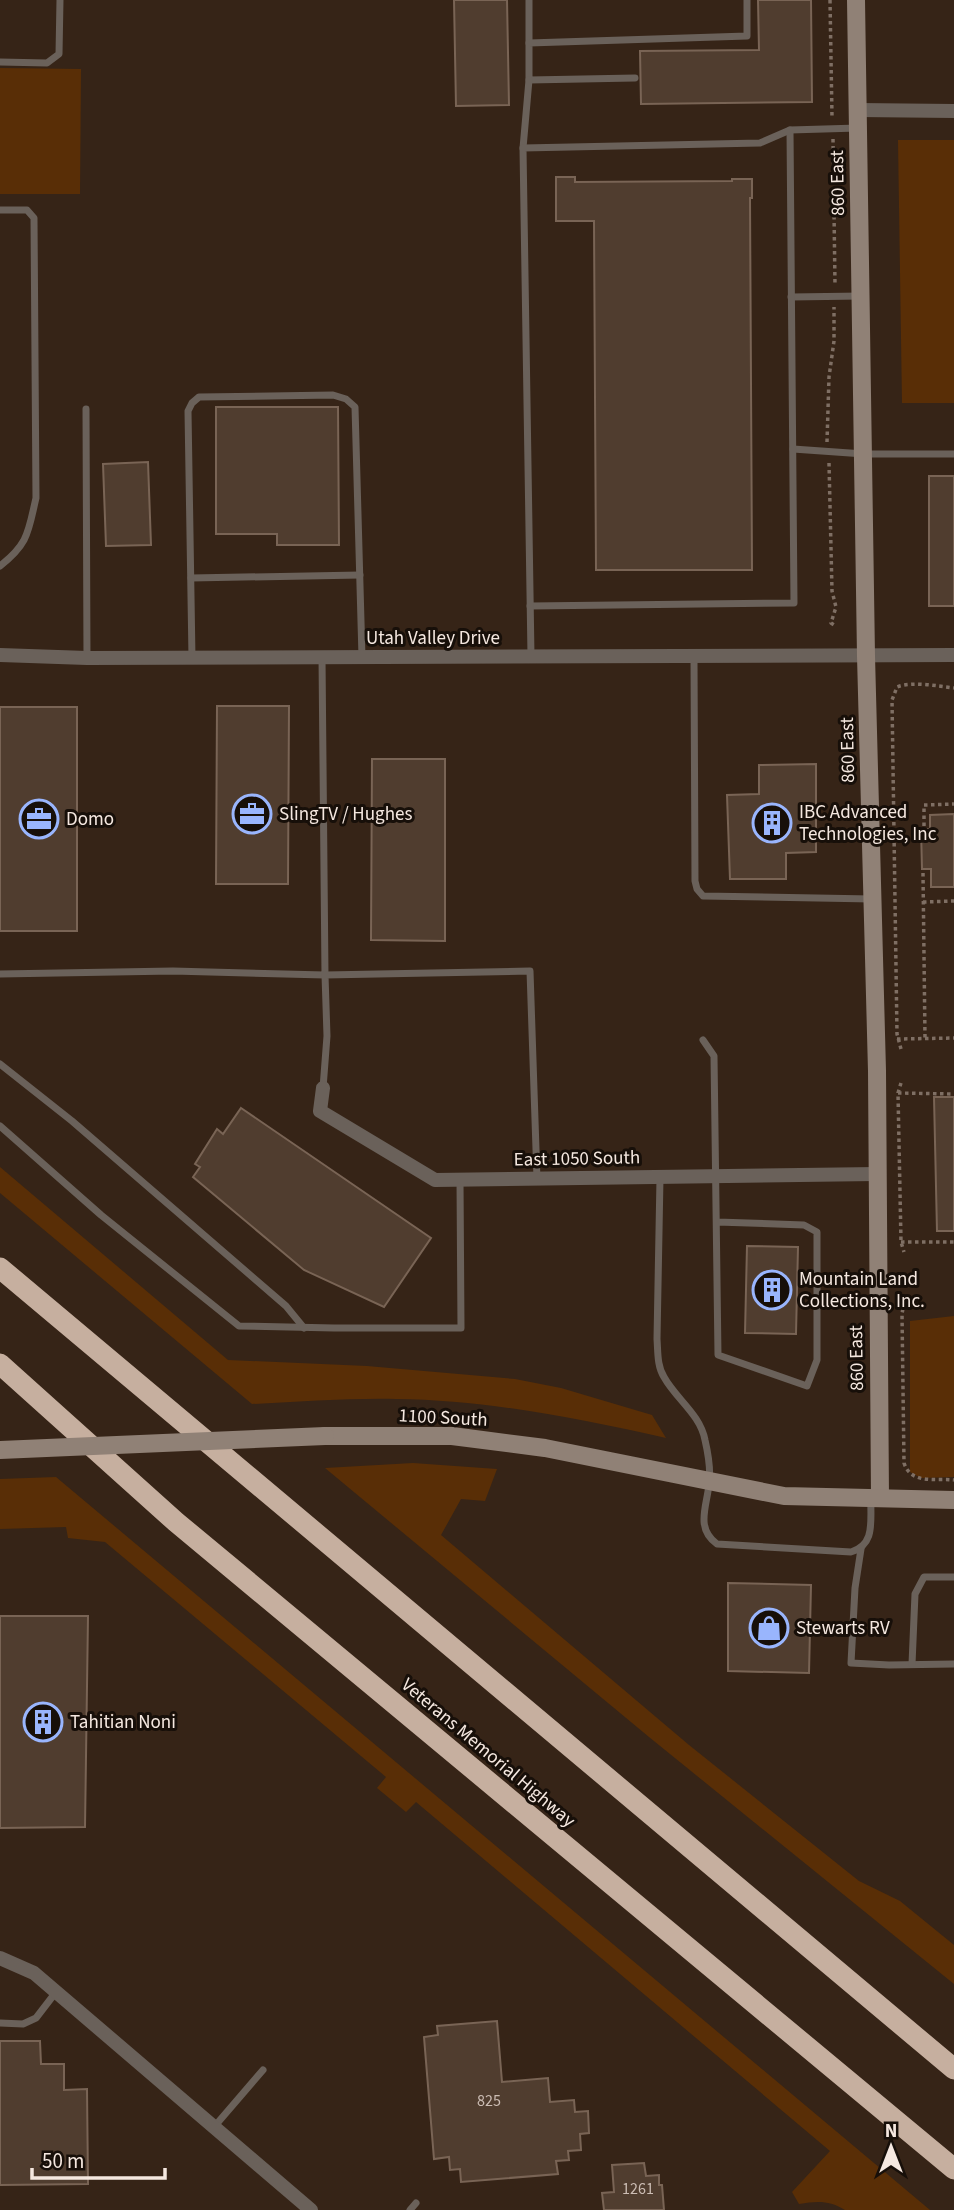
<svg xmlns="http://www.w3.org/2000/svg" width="954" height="2210" viewBox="0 0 954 2210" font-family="'Source Sans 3',sans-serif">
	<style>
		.green { fill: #592e06 }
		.building { fill: #503d2f; stroke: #796455; stroke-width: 2 }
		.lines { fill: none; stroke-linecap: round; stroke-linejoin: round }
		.path { stroke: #7f6f64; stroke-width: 3.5; stroke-dasharray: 3.5 3.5; stroke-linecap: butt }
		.lane { stroke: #6a615a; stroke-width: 7 }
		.street { stroke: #6a615a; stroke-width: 14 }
		.secondary { stroke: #908176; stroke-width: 18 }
		.highway { stroke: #c6af9f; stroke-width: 21 }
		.secondary-bridge { stroke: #908176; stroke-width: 18 }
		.labels { text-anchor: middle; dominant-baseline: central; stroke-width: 6; stroke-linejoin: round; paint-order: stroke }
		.number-label { font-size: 16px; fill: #ccbdb4 }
		.street-label { font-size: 19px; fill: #f5e8e0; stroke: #170f09 }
		.poi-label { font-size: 19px; fill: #f5e8e0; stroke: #170f09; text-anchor: start }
	</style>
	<rect width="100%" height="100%" fill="#362417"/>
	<g class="green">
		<polygon points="0,68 81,69 80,194 0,194"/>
		<polygon points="898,140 954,140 954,403 902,403"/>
		<path d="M0,1167L228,1360L367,1366L515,1379L561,1388L652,1415L666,1438C577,1418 487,1400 396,1399C348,1398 300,1402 252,1404L0,1193Z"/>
		<polygon points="954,1316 954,1477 921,1478 910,1472 910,1321"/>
		<polygon points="413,1463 497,1469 485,1501 461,1499 441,1535 689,1745 859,1881 900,1901 954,1945 954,1984 649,1737 325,1468"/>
		<path d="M56,1477L930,2210H845C829,2200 817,2201 799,2204L792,2192L830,2151L416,1802L406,1812L377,1788L386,1777L105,1542L68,1538L66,1527L0,1529V1479Z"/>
	</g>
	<g class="building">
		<polygon points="454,0 507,0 509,105 456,106"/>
		<polygon points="758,0 811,0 812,102 641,104 640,51 759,50"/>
		<polygon points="556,177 575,177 575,182 732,181 732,179 752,179 752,198 750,198 752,570 596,570 594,221 556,221"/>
		<polygon points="216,407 338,407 339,545 277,545 277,534 216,534"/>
		<polygon points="148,462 151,545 106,546 103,464"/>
		<rect x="929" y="476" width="25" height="130"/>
		<polygon points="217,706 289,706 288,884 216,884"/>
		<rect x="0" y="707" width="77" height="224"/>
		<polygon points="372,759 445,759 445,941 371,940"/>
		<polygon points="816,764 816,852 786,853 786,879 730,879 727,795 759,794 759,765"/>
		<polygon points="954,814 954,887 931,887 931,869 922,869 921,829 930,829 930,815"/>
		<polygon points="934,1097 954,1097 954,1231 937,1231"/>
		<polygon points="241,1108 431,1238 384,1307 304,1270 193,1177 200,1167 195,1164 217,1129 223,1134"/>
		<polygon points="747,1246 798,1247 796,1334 745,1333"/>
		<polygon points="728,1583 811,1585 809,1673 728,1671"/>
		<polygon points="0,1616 88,1616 85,1827 0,1828"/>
		<polygon points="497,2021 502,2082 548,2078 550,2102 574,2100 575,2112 588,2111 589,2133 580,2134 581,2150 568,2151 569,2160 556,2161 558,2174 461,2182 460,2169 450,2170 449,2157 434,2159 424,2037 438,2035 437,2026"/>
		<polygon points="0,2041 40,2041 41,2064 64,2064 64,2090 87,2089 88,2184 0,2185"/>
		<polygon points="644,2163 646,2176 659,2175 659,2185 662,2185 664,2210 604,2210 602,2193 614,2192 612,2165"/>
	</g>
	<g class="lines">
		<g class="path">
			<polyline points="830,0 832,117"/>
			<polyline points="833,139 835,285"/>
			<polyline points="827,442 829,377 834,341 834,307"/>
			<polyline points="829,463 832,591 836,607 831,623 834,625"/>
			<polyline points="924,826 924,805 954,804"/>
			<polyline points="923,873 925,1038"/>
			<polyline points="923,902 954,901"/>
			<polyline points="897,1039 954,1038"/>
			<path d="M901,1049L897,1034L892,700L897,687C912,681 938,686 954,688"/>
			<polyline points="901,1083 898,1093 901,1242 904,1252"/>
			<polyline points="898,1093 954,1094"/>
			<polyline points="901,1242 954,1242"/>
			<path d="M904,1302L902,1314L904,1463C911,1485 936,1478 954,1480"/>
		</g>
		<g class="lane">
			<polyline points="529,43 529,0"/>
			<polyline points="0,62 47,63 59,54 60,0"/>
			<polyline points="635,78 529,80 529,43 747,36 747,0"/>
			<polyline points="523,148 529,80"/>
			<path d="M0,210H27L34,218L36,498C28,532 29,543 0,566"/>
			<polyline points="791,297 861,296"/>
			<polyline points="86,409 87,658"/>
			<polyline points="793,449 864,454 954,454"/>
			<polyline points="191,578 360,575"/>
			<polyline points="530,606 794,603 790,130"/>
			<polyline points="531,656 523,148 760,143 790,130 858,128"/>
			<polyline points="694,657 695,881 697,889 703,896 872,899"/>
			<polyline points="192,658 188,411 192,403 199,397 333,395 346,399 355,407 362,657"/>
			<polyline points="0,974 173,971 325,975 322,657"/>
			<polyline points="703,1040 714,1056 718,1355 807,1386 817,1360 817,1232 804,1225 717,1222"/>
			<polyline points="0,1064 72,1121 286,1306 304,1328"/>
			<polyline points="323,1088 327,1036 325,975 530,971 537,1179"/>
			<polyline points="0,1126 101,1215 239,1326 334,1328 461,1328 460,1180"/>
			<path d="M660,1178L657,1339C658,1352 657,1366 664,1377C676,1399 700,1414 705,1440C708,1453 711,1470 709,1484C707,1506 695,1528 717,1544L851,1552C876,1545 870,1520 871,1499"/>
			<polyline points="861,1549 855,1588 851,1663 889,1665 954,1664"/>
			<polyline points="912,1664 915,1594 924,1577 954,1577"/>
			<polyline points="0,2023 23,2024 36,2018 56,1992"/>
			<polyline points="214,2127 263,2070"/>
			<polyline points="410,2210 416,2203"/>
		</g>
		<g class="street">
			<polyline points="858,110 954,111"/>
			<polyline points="0,655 87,658 954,655"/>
			<polyline points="323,1088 320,1111 435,1180 876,1174"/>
			<polyline points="0,1958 34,1973 311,2210"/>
		</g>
		<g class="secondary">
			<polyline points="856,0 866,656 877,1071 880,1498"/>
			<polyline points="325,1436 452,1436 545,1448 784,1496 954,1500"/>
		</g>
		<g class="highway">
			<polyline points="0,1268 954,2069"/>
			<polyline points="0,1364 176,1522 954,2169"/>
		</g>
		<polyline class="secondary-bridge" points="0,1450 325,1436"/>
	</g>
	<defs>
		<symbol id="office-ring" viewBox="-11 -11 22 22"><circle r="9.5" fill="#170f09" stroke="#99b5fd" stroke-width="1.5"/><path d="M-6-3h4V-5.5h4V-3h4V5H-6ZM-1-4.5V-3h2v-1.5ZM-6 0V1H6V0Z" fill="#99b5fd"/></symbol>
		<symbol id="building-ring" viewBox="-11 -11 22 22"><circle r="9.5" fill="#170f09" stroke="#99b5fd" stroke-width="1.5"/><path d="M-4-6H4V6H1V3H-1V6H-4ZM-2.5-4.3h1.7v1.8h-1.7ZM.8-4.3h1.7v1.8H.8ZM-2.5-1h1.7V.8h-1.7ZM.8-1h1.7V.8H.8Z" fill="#99b5fd"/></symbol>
		<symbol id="shop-ring" viewBox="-11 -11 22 22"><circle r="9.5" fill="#170f09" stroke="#99b5fd" stroke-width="1.5"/><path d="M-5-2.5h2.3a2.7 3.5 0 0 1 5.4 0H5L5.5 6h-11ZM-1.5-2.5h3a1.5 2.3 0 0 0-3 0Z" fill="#99b5fd"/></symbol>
	</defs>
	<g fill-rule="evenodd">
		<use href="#office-ring" x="230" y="792" width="44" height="44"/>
		<use href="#office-ring" x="17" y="797" width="44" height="44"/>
		<use href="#building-ring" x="750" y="801" width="44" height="44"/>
		<use href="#building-ring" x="750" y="1268" width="44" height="44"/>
		<use href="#shop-ring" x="747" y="1606" width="44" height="44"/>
		<use href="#building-ring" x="21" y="1700" width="44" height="44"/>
	</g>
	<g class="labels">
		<g class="number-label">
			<text x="489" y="2101">825</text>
			<text x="638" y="2189">1261</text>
		</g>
		<g class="street-label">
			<text transform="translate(838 183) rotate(-91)">860 East</text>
			<text x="433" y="638">Utah Valley Drive</text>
			<text transform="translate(848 750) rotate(-91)">860 East</text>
			<text transform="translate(577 1159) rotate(-1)">East 1050 South</text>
			<text transform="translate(857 1358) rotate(-91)">860 East</text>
			<text transform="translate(443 1418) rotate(3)">1100 South</text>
			<text transform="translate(488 1753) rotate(40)">Veterans Memorial Highway</text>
		</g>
		<g class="poi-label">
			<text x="799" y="812">IBC Advanced<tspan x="799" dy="22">Technologies, Inc</tspan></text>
			<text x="279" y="814">SlingTV / Hughes</text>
			<text x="66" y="819">Domo</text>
			<text x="799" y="1279">Mountain Land<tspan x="799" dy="22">Collections, Inc.</tspan></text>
			<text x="796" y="1628">Stewarts RV</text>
			<text x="70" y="1722">Tahitian Noni</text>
		</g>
	</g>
	<g transform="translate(891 2147)" stroke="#170f09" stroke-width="5" paint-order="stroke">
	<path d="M0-5L12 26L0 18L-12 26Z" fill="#f5e8e0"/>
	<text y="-10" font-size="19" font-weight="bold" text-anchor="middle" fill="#f5e8e0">N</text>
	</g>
	<path d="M32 2168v10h133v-10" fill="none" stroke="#f5e8e0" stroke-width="3.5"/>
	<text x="42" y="2168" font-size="21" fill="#f5e8e0" stroke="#170f09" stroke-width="5" paint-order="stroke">50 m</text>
</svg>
